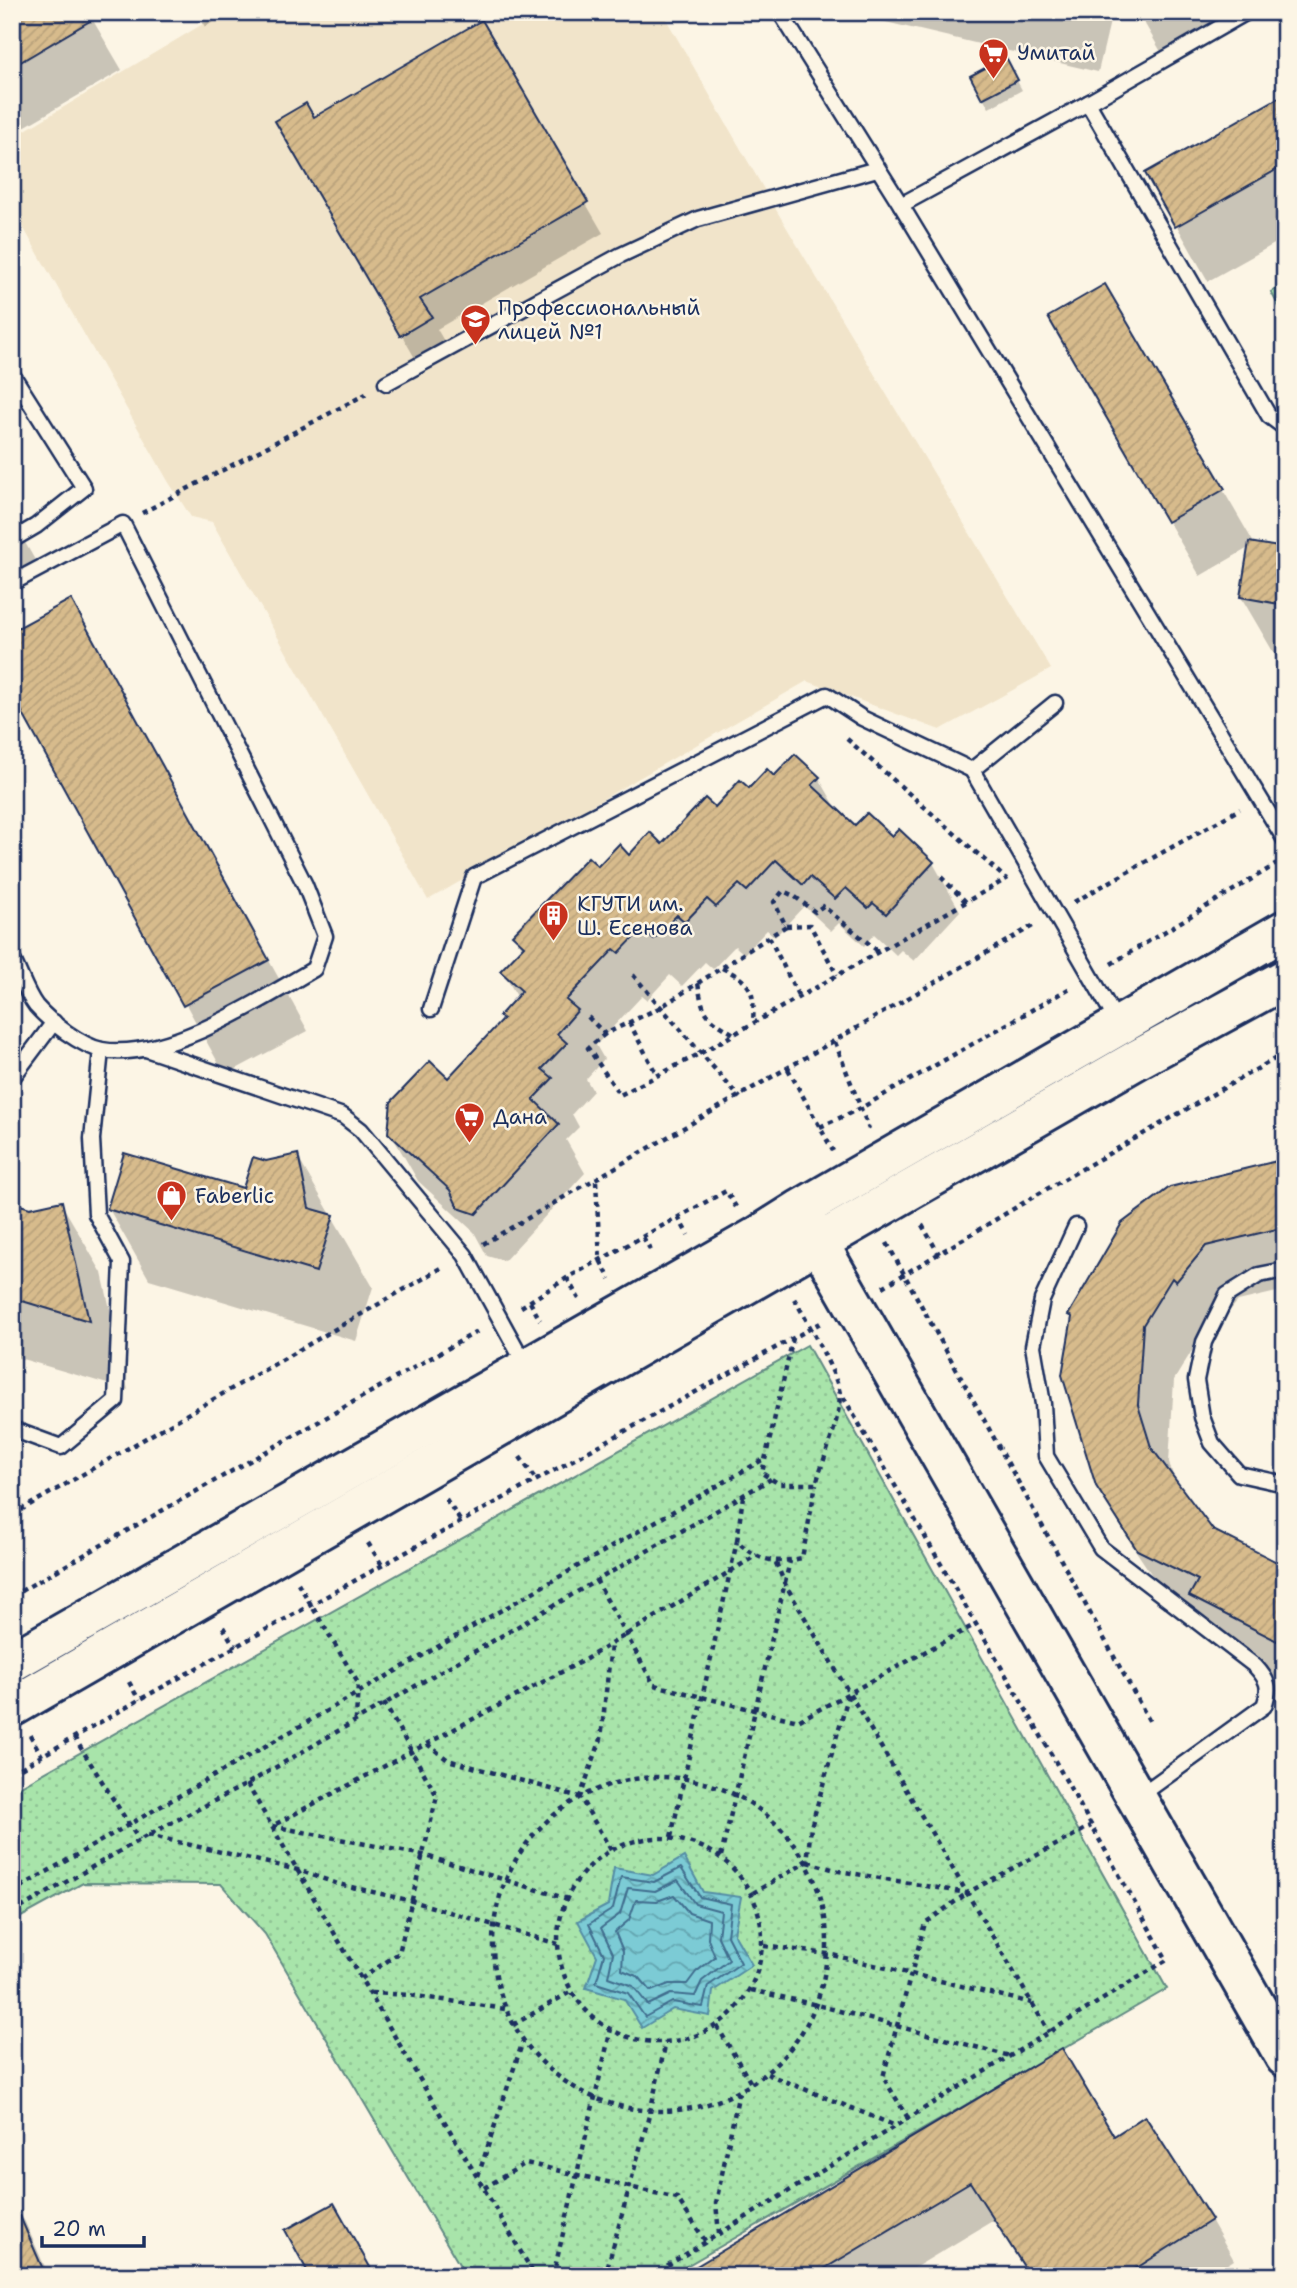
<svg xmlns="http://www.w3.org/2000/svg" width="1297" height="2288" viewBox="0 0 1297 2288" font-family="'Shantell Sans',sans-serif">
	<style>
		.built { fill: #f1e4ca }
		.grass { fill: url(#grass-dots); stroke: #628a84; stroke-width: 2 }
		.park { fill: url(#park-tufts); stroke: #628a84; stroke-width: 2 }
		.water { fill: url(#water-waves); stroke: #558da5; stroke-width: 2 }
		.shadow { fill: #0003 }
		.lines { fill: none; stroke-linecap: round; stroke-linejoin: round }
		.shore { stroke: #416d8e; stroke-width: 2 }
		.building { fill: url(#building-hatch); stroke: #1b2f5e; stroke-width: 2 }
		.lane-casing { stroke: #1b2f5e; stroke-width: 19 }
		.secondary-casing { stroke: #1b2f5e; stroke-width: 44 }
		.path { stroke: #1b2f5e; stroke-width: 4.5; stroke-dasharray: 5 5; stroke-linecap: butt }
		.lane { stroke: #fcf5e5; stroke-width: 14 }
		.secondary { stroke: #fcf5e5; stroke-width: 38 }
		.labels { text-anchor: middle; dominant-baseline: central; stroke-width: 5; stroke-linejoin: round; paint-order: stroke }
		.poi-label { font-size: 21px; fill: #1b2f5e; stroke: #fcf5e5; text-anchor: start }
	</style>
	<defs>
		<pattern id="grass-dots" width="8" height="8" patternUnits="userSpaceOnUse" patternTransform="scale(1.75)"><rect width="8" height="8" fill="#a8e4aa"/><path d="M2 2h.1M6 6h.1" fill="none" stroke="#90c495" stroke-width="1.8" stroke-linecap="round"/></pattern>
		<pattern id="park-tufts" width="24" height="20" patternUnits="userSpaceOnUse" patternTransform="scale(1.75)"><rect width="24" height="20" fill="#a8e4aa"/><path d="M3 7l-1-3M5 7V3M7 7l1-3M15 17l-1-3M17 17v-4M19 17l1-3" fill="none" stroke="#90c495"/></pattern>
		<pattern id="water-waves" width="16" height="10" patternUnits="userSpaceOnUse" patternTransform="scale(1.75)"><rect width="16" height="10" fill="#7bcbd5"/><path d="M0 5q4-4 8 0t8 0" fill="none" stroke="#64a5b0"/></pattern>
		<pattern id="building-hatch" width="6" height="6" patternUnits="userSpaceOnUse" patternTransform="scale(1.75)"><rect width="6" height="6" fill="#d7bb8c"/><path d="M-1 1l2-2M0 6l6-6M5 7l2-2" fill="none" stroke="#b8a17b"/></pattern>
	</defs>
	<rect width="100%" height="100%" fill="#fcf5e5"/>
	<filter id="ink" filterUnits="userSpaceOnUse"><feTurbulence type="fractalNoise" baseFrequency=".0143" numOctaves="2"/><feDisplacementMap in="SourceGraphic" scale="14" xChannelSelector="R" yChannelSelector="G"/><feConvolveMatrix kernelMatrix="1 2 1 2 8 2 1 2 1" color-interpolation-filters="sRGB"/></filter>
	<g filter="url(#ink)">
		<polygon class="built" points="223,12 662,12 769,198 1051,669 940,730 807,681 428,900 212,522 191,517 168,481 15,213 12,205 12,138"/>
		<polygon class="grass" points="807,1345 1167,1989 669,2276 466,2276 265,1934 221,1884 83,1883 12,1922 12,1791"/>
		<polygon class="park" points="1285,284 1285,318 1271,292"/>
		<polygon class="water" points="684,1857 703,1892 741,1897 734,1934 752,1965 713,1991 710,2016 673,2009 642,2028 624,1999 586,1988 597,1956 578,1921 608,1905 614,1868 653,1875"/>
		<g class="shadow">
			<polygon points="12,12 88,12 122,70 12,134"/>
			<polygon points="197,12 230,12 205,27"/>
			<polygon points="843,12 1111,12 1112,13 1098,72"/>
			<polygon points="1138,12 1244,12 1164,57"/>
			<polygon points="481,23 603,233 437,329 448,348 419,365 278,121 314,119"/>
			<polygon points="1005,59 1022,90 989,108 972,77"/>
			<polygon points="1285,96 1285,238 1208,281 1147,173"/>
			<polygon points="12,213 23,232 12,238"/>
			<polygon points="1105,287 1255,545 1285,550 1285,668 1282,667 1241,597 1250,547 1200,576 1050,318"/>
			<polygon points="12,520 35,560 12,573"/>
			<polygon points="70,601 308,1031 225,1075 12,690"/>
			<polygon points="774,778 819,778 838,811 855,828 892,839 933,863 960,911 914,961 901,950 896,955 874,934 864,946 839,923 831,931 804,906 775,937 767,930 744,954 735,946 713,969 705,962 682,986 670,975 647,1000 642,996 596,1045 604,1059 586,1079 593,1091 572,1114 579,1127 566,1140 585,1173 504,1261 487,1256 474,1232 418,1181 390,1132 448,1080 504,1021 501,1016 518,998 502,971 523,949 514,935 598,869 663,846 715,809"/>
			<polygon points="297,1156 373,1287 356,1341 149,1279 109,1209 244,1190 266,1163"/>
			<polygon points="1285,1161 1285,1290 1238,1301 1208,1336 1204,1331 1174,1380 1169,1462 1175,1482 1212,1531 1285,1568 1285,1682 1223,1651 1206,1622 1171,1604 1130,1542 1097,1486 1073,1320 1070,1315"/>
			<polygon points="61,1203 102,1273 128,1390 12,1356 12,1226 30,1210"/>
			<polygon points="1061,2051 1113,2138 1211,2220 1234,2260 1209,2276 1029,2276 994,2220 901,2276 683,2276"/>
			<polygon points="12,2199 25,2222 49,2276 12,2276"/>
		</g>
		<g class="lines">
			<g class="shore">
				<polygon points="681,1868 700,1897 731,1904 727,1936 741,1963 708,1986 703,2007 672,2002 645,2017 628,1993 596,1983 604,1955 589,1924 613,1909 621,1877 654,1882"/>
				<polygon points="678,1880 695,1904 721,1911 718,1937 729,1960 702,1981 695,1996 671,1994 648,2005 633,1986 608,1977 613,1953 601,1928 620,1914 628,1888 655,1891"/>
				<polygon points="674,1895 689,1913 709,1920 708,1939 715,1957 696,1972 687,1984 669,1984 651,1991 639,1977 622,1970 623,1951 615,1932 629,1920 636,1900 657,1901"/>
			</g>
		</g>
		<g class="building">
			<polygon points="12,12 105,12 12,67"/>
			<polygon points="482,20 588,202 420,299 432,317 400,336 275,121 306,103 314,117"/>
			<polygon points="1006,57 1018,80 982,99 970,76"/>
			<polygon points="1285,94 1285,165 1175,227 1145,173"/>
			<polygon points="1105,284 1225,489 1167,522 1048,317"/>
			<polygon points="1249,542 1285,548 1285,605 1240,597"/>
			<polygon points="71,599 269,960 183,1006 12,694 12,631"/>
			<polygon points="795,754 820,777 812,785 855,825 867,813 892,836 899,829 934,862 886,914 873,903 868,908 846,888 835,899 810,877 803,885 776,860 747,891 739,884 716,907 707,899 685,922 677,915 654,939 642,929 619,953 614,949 566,1000 578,1010 557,1034 567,1043 542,1069 553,1078 533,1099 559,1124 476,1214 458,1208 450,1190 388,1133 391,1102 430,1061 448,1078 503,1019 499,1016 522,991 500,971 524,946 512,935 588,857 598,866 619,844 629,855 650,832 662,844 705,798 715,807 740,780 749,788 767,769 774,776"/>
			<polygon points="124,1153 243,1188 253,1157 266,1161 298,1154 309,1208 334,1215 316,1272 107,1209"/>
			<polygon points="1285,1159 1285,1227 1206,1246 1176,1282 1172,1278 1143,1325 1138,1405 1151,1447 1213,1530 1285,1566 1285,1645 1189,1596 1198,1580 1137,1550 1096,1486 1062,1375 1072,1317 1068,1315 1122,1223 1170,1187"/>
			<polygon points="62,1201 89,1321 12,1298 12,1220 17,1204 30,1208"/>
			<polygon points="1062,2048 1114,2136 1145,2116 1212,2220 1124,2276 1030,2276 970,2182 812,2276 680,2276"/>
			<polygon points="12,2198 46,2276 12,2276"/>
			<polygon points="334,2203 375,2276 310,2276 285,2230"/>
		</g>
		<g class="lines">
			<defs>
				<g id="lane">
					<polyline points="780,12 901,205 1285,840"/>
					<polyline points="1088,103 1269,416 1285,428"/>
					<polyline points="901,205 1088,103 1247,12"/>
					<polyline points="12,374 84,488 36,526 12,540"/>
					<polyline points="386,383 621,255 698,219 877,169"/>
					<path d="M12,583L123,524L305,885L325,936L314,969C259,1001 167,1061 102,1050C81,1046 50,1022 36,1006C26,993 20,973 12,958"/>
					<polyline points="1055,703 972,770 1119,1025"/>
					<polyline points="431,1009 474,877 827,695 862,718 972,770"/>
					<polyline points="146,1049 343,1116 361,1130 465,1255 526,1366"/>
					<polyline points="12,1078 54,1022"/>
					<path d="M1076,1226L1042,1300L1033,1346L1043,1404L1046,1456L1101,1548L1255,1666C1268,1680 1271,1687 1264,1706L1138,1797"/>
					<polyline points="1285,1270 1259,1275 1227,1295 1204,1342 1196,1380 1202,1417 1212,1443 1239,1474 1285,1484"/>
					<polyline points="12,1429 61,1447 116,1401 122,1262 96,1214 92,1139 101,1050"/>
				</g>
				<g id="secondary">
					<polyline points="806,1221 1285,2057"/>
					<polyline points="12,1662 758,1236 799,1210 1285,930"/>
					<polyline points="12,1707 903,1194 1138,1059 1285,979"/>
				</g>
			</defs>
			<use href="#lane" class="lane-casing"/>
			<use href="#secondary" class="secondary-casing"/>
			<g class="path">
				<polyline points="142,513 366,394"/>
				<polyline points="847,739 1004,877"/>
				<polyline points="941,877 966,902"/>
				<polyline points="1074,902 1240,809"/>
				<polyline points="786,926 810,925 837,975"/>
				<polyline points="769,937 799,997"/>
				<polyline points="1111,964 1280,862"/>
				<path d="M722,968C752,982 755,991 753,1023"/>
				<polyline points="633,975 740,1098"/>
				<path d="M698,983C703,1015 706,1017 734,1034"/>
				<polyline points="588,1017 605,1034 661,1007 769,937 786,926 774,902 783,891 794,896 815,912 823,906 879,952"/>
				<polyline points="629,1022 657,1075"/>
				<polyline points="605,1034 588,1048 620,1095 701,1053 1008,878"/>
				<polyline points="835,1042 869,1129"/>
				<polyline points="788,1069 833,1151"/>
				<polyline points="820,1127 861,1108 1070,988"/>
				<polyline points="596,1181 600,1260 610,1279"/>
				<polyline points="678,1217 688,1235"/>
				<polyline points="922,1225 939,1254"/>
				<polyline points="643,1237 653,1254"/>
				<polyline points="887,1243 1151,1724"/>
				<polyline points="483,1244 1036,924"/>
				<polyline points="567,1278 579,1299"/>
				<polyline points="883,1287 1045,1190 1285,1053"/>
				<polyline points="530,1302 540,1320"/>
				<polyline points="521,1307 567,1278 726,1191 736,1207"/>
				<path d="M793,1338L762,1473L779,1484H816C824,1456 839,1424 840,1395C840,1380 803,1313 793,1297"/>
				<polyline points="520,1457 536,1480"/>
				<path d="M743,1496L737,1541C759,1561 772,1564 802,1558L816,1484"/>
				<polyline points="446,1499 461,1522"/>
				<polyline points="12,1515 445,1266"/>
				<polyline points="368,1543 382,1565"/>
				<polyline points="776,1563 785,1584 1049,2032"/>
				<polyline points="596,1580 654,1685 798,1721 976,1624"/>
				<polyline points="298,1583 358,1683 356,1719"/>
				<polyline points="12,1596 480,1330"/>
				<polyline points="223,1627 235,1647"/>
				<polyline points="129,1682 139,1700"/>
				<polyline points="30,1735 42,1756"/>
				<polyline points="74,1737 139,1840"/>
				<polyline points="427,1744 448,1760 580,1797"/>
				<polyline points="12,1773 139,1700 824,1321"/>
				<circle cx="660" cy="1944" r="167"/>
				<polyline points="247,1784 535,2276"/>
				<polyline points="148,1835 298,1870 338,1884 412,1901 558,1944"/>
				<polyline points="671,1837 737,1541"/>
				<circle cx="660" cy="1940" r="102"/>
				<polyline points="611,1850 580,1797 601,1739 611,1645"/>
				<polyline points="721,1856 790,1561"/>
				<polyline points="808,1862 839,1871 967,1893 1091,1826"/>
				<polyline points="12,1892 764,1459"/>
				<polyline points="753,1893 807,1862 811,1827 849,1693"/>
				<polyline points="568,1899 423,1855 272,1826 586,1659 757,1555"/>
				<polyline points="12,1913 148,1835 247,1784 771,1479"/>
				<polyline points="764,1946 828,1954 1032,2003"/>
				<polyline points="361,1979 399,1953 437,1796 384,1703"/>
				<polyline points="751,1990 817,2005 1010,2056"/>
				<polyline points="371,1993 409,1995 505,2009"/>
				<polyline points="513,2025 572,1991"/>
				<polyline points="717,2026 752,2085"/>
				<polyline points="767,2074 896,2126"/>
				<polyline points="908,2118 883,2077 925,1923 966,1894"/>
				<polyline points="478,2176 523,2041"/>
				<polyline points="484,2188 526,2163 677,2198 706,2242"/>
				<polyline points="719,2234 716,2203 739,2092"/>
				<polyline points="553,2276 611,2029"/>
				<polyline points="605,2276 650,2112 666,2042"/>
				<polyline points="650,2276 1167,1960 1032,1720 841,1393"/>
			</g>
			<use href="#lane" class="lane"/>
			<use href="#secondary" class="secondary"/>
		</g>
	</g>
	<defs>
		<symbol id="supermarket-pin" viewBox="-11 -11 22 30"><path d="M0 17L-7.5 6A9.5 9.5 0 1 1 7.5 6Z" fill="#c8321e" stroke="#fcf5e5"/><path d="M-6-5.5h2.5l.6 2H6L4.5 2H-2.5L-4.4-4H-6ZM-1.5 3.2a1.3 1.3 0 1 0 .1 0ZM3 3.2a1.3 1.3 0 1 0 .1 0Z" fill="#fff"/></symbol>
		<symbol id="school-pin" viewBox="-11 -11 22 30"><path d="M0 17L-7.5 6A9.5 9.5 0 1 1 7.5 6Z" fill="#c8321e" stroke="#fcf5e5"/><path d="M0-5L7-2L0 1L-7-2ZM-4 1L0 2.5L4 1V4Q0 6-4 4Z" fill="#fff"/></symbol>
		<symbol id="building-pin" viewBox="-11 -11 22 30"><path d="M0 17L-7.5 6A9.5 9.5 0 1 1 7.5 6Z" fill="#c8321e" stroke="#fcf5e5"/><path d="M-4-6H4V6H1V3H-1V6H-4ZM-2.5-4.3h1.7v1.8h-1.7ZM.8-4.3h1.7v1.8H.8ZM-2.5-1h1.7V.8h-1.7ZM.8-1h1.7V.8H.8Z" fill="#fff"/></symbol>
		<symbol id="shop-pin" viewBox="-11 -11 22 30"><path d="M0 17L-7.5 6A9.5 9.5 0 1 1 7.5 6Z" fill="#c8321e" stroke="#fcf5e5"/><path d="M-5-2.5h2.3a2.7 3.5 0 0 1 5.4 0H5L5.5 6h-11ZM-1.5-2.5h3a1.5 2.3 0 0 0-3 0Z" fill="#fff"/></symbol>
	</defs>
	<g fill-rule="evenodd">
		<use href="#supermarket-pin" x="976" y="36" width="35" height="47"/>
		<use href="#school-pin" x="458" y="302" width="35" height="47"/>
		<use href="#building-pin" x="536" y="898" width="35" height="47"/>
		<use href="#supermarket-pin" x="452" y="1100" width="35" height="47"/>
		<use href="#shop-pin" x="154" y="1178" width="35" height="47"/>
	</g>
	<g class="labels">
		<g class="poi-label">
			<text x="1017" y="53">Умитай</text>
			<text x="498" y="308">Профессиональный<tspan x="498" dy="24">лицей №1</tspan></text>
			<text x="577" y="904">КГУТИ им.<tspan x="577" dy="24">Ш. Есенова</tspan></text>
			<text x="493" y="1117">Дана</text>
			<text x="195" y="1196">Faberlic</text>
		</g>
	</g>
	<rect width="1297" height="2288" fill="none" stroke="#fcf5e5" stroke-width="42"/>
	<rect x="21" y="21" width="1255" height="2246" fill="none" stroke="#1b2f5e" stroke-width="2.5" filter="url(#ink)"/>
	<path d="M42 2236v10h102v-10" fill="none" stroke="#1b2f5e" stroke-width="3.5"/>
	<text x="52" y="2236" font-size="21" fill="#1b2f5e" stroke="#fcf5e5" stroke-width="5" paint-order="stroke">20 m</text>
</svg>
